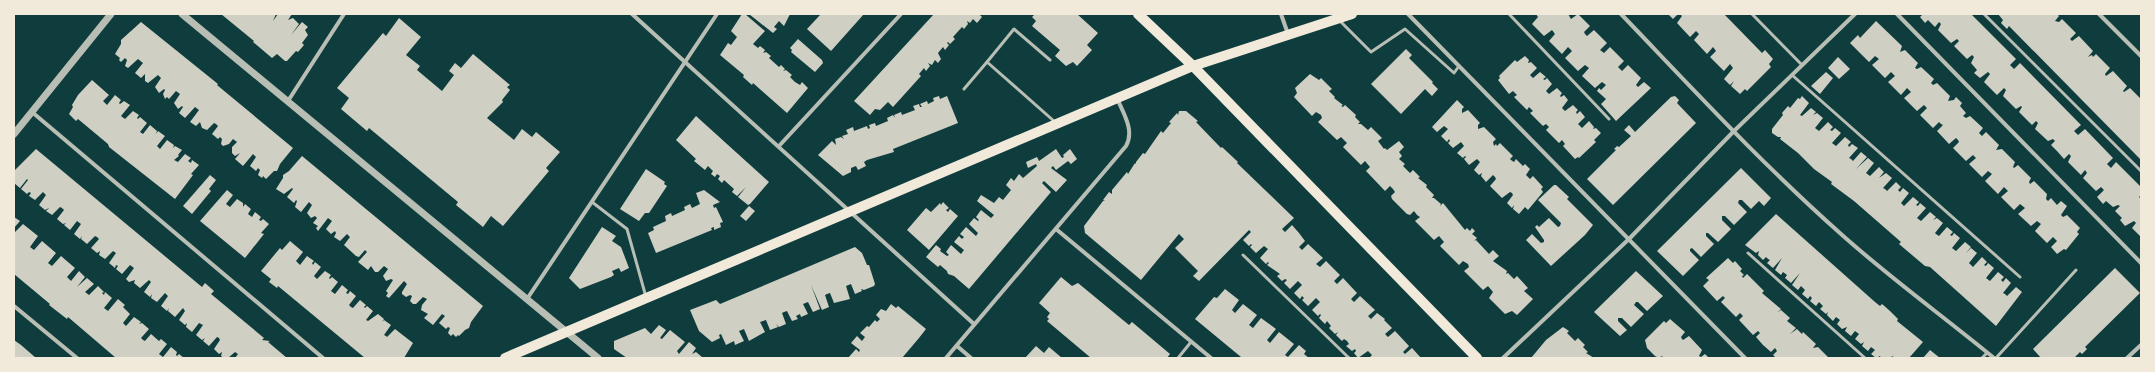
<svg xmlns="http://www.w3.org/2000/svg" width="2155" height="372" viewBox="0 0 2155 372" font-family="'Source Sans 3',sans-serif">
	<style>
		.building { fill: #cfcfc3 }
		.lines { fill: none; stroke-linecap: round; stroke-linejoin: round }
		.service { stroke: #b8beb3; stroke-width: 3 }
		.minor { stroke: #b8beb3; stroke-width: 4 }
		.tertiary { stroke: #b8beb3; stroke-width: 7 }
		.primary { stroke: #f1e9da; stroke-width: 10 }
	</style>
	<rect width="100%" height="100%" fill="#0f3d3e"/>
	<g class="building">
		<polygon points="221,14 276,14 273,21 278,14 292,14 288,20 293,18 299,24 291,35 302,22 308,27 305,30 308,35 302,43 304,45 298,52 296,51 287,61 285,61 277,54 272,58 253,42 254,41"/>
		<polygon points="742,14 745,14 765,31 753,44 758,48 760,46 765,50 763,53 766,52 771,56 769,58 779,67 781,65 785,69 783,71 786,70 792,75 790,77 795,82 800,85 802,82 808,88 787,113 753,83 752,85 743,77 744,75 720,55 728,43 731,45 737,37 731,31"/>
		<polygon points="749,14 790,14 784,26 779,21 774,27 777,29 773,33"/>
		<polygon points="821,14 864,14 831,51 807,29"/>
		<polygon points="934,14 979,14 982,17 977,23 973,19 970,23 967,21 968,24 964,29 962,27 953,37 955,39 950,44 948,42 947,43 949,45 945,50 943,47 938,53 941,59 938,63 935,60 932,65 928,63 930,66 926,71 924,68 919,74 921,76 893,107 888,102 880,110 875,109 870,115 854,101"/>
		<polygon points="1035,14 1077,14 1098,33 1087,45 1092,50 1077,66 1073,62 1066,66 1055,56 1060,50 1032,26 1036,21 1032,17"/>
		<polygon points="1536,14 1568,14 1571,19 1578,14 1590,26 1584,32 1585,34 1587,36 1594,30 1607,43 1600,50 1604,53 1610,47 1624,61 1618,67 1622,71 1628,65 1641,78 1636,85 1638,87 1644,82 1651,88 1616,121 1601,104 1606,99 1597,91 1599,88 1601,90 1606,85 1602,82 1595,88 1582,76 1589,68 1585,65 1578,71 1565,58 1572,51 1568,47 1562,54 1549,41 1555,34 1552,30 1544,36 1532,24 1538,17"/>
		<polygon points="1668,14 1678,14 1673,19"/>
		<polygon points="1680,14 1724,14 1762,53 1765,50 1773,59 1769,64 1771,67 1747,91 1745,89 1740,94 1731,86 1734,81 1730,85 1724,79 1733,68 1730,64 1724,71 1710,57 1716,51 1713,47 1707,54 1694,40 1699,34 1696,31 1690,37 1677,23 1682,16"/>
		<polygon points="1923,14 1971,14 2016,59 2010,65 2014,69 2020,63 2081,125 2074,131 2078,135 2085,129 2113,158 2107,164 2111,168 2116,162 2141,187 2141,195 2139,197 2141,199 2141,237 2132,228 2136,223 2134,221 2125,226 2120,220 2122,218 2115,211 2120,206 2118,205 2113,207 2106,201 2103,204 2097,197 2104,190 2101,187 2096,191 2083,178 2087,173 2085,170 2081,175 2068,162 2071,156 2069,154 2064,159 2057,151 2051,145 2055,141 2053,139 2048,141 2035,129 2038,123 2036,121 2032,125 2019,112 2022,107 2021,106 2016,109 2003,96 2006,90 2004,88 1997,95 1984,82 1990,74 1988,72 1980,78 1974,73 1977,70 1971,63 1974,57 1972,55 1967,59 1954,46 1959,41 1957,39 1951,43 1938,30 1941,24 1939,22 1935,27 1928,20 1925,23 1920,17"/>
		<polygon points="1998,14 2057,14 2059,16 2055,21 2059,22 2062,19 2076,33 2070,39 2072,41 2079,36 2093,51 2088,57 2092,55 2093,57 2096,54 2110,68 2105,74 2106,76 2113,71 2127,86 2123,91 2124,92 2130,88 2141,99 2141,160 2009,26 2007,29 2001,23 2003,20"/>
		<polygon points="399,18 421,37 406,55 420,66 417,70 442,91 454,75 449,71 455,63 461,68 473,54 510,85 507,87 510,90 502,100 503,102 487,118 514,140 522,129 532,137 536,132 560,152 546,168 549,171 503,226 491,216 483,227 456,205 458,202 369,128 367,131 341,109 349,98 337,88 383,33 386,36"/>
		<polygon points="1876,21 1902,46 1900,52 1905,50 1918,63 1915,68 1917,69 1921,67 1934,79 1931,83 1933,85 1937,83 1950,96 1948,101 1954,100 1956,97 1962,103 1960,106 1966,113 1963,116 1966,118 1970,116 1983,128 1979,133 1982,136 1986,132 1999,145 1996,150 2002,149 2015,162 2013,167 2014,168 2018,165 2031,178 2029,182 2030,184 2034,181 2047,194 2046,199 2048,201 2051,198 2057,205 2061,201 2067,206 2061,215 2063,217 2067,215 2080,228 2077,232 2079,234 2066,250 2064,249 2057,254 2051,247 2057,241 2053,237 2047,243 2035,231 2041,224 2037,221 2031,226 2018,214 2025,208 2020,204 2014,210 2001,197 2008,191 2004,187 1998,194 1985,181 1992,174 1988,171 1982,177 1969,164 1976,158 1973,155 1966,161 1953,148 1959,142 1958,140 1956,138 1949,144 1937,131 1943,125 1941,124 1939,122 1933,128 1920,115 1927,108 1924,105 1917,111 1904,98 1911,92 1907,88 1901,95 1888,82 1895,76 1891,72 1885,78 1872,65 1879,59 1875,56 1869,62 1850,43 1858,35 1860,38"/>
		<polygon points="141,22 218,84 217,85 223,90 293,148 280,164 277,171 274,171 266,179 263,176 262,178 258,175 260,170 258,168 256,171 250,166 256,157 253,154 243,166 235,159 240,153 235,156 232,153 232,147 237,142 233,139 229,144 223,146 221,144 222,139 220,137 218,139 212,134 218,126 216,124 214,123 207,130 202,128 200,122 196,126 190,122 199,110 195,107 185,118 179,113 183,107 182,106 178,109 174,103 180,94 176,91 169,99 167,97 165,99 163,94 165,90 164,89 159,93 155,87 161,78 158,75 148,83 145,81 145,74 141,78 135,73 143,63 138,59 128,68 125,66 127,60 125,58 121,62 119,60 120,58 115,54 121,44 121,40"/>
		<polygon points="798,39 822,60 823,63 815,72 791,52 792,50 790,48"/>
		<polygon points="1406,49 1412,55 1409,58 1433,82 1432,83 1438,89 1432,96 1425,89 1401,114 1371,84"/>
		<polygon points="1525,56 1529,60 1528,63 1531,62 1537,68 1530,75 1533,78 1540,72 1546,77 1543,79 1545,80 1547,78 1552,84 1546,91 1549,94 1557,88 1562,93 1560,96 1561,97 1564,95 1568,100 1562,108 1565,111 1573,105 1578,110 1576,112 1577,114 1580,111 1585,117 1578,124 1582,128 1589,121 1594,127 1593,129 1596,128 1601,133 1594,140 1596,142 1579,158 1578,157 1575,159 1563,146 1565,144 1562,140 1559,143 1546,130 1549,127 1546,124 1543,126 1530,113 1533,111 1529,107 1527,110 1514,97 1517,95 1513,91 1509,94 1498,80 1500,78 1499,76 1515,60 1517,62"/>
		<polygon points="1838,57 1850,69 1839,79 1828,68"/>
		<polygon points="1826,72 1833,78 1820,94 1811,86"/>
		<polygon points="1310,74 1319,80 1321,78 1332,89 1329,91 1335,97 1334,98 1343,105 1341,106 1343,107 1345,105 1356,115 1355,117 1360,122 1358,124 1361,124 1368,130 1371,127 1382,138 1378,141 1384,149 1385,148 1387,150 1399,141 1404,147 1399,152 1402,156 1399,159 1405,164 1403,166 1410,173 1413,170 1420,177 1418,178 1427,185 1426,187 1434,195 1432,198 1434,198 1441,204 1440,206 1443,203 1465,230 1467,228 1470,231 1472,228 1475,231 1472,234 1477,238 1474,241 1476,240 1489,254 1493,250 1499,256 1493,261 1507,271 1506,274 1508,273 1514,279 1517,276 1528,288 1524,291 1533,299 1517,315 1512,311 1505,314 1489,298 1493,292 1488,286 1483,290 1464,271 1469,267 1468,264 1463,261 1459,265 1440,246 1444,242 1439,236 1434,240 1415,221 1420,217 1417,215 1414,211 1410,215 1407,214 1392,199 1391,196 1395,192 1393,189 1390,186 1385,191 1366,171 1370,167 1365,161 1361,165 1343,147 1347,143 1341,137 1337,140 1318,122 1322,118 1321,115 1316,112 1312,116 1294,97 1297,93 1295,88"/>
		<polygon points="92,80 109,95 103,101 107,105 115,95 121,100 119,103 120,104 124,101 130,105 121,116 125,119 133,111 139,115 137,118 138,119 140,117 147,123 140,132 143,134 150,125 157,131 156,134 158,131 165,136 157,146 160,149 167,140 174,145 173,148 175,146 182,150 178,155 179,156 174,160 178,162 185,154 191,158 188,161 191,163 192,160 199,165 191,174 193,175 175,199 109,147 108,144 78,119 76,121 69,114 73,107 72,105 78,95"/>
		<polygon points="939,96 940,99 947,96 958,123 893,149 894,152 867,160 864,162 866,166 858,170 856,166 851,168 851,172 843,176 818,155 832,141 836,145 835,139 841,137 844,139 842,136 848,134 846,130 853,127 854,131 867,126 868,129 870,128 869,125 875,123 876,126 888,121 887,118 893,115 895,118 894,115 901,112 902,115 915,110 913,106 919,104 920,107 922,107 920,104 927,101 928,104 934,101 933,98"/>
		<polygon points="1675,96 1679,100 1677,103 1696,123 1613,205 1587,179 1616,150 1614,149 1617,146 1619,147 1631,136 1624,130 1629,125 1635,132 1671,97"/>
		<polygon points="1802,96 1809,103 1800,115 1802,116 1811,108 1816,112 1813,115 1817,113 1823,118 1815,128 1819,131 1828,122 1833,127 1830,130 1832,131 1835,128 1841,133 1832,143 1836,146 1845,137 1851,142 1848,145 1849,147 1852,144 1858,148 1849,158 1851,159 1853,161 1861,152 1867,157 1856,169 1868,158 1874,163 1866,173 1870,176 1879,167 1884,172 1879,178 1886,173 1892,178 1883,188 1885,189 1887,191 1896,182 1901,187 1898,190 1900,192 1903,188 1909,193 1901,203 1904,206 1913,197 1919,202 1916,205 1918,206 1920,203 1926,208 1917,218 1921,221 1930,212 1936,217 1933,220 1937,218 1943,223 1935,233 1936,234 1939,236 1947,227 1953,232 1950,235 1952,236 1954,233 1960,238 1952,248 1956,251 1965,242 1971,247 1966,253 1971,248 1977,253 1969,263 1973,267 1982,257 1987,262 1984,265 1986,266 1988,263 1994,268 1986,278 1990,281 1998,272 2004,277 2001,280 2003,282 2006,278 2011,283 2003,293 2005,294 2007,296 2016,287 2022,292 1996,326 1930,267 1925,266 1899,244 1901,242 1854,201 1831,184 1832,182 1814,169 1816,168 1814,169 1798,153 1780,139 1781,137 1778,137 1772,133 1772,129 1783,115 1782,113 1788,106 1790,108 1798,98 1800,99"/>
		<polygon points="1457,100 1464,107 1462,109 1462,113 1468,110 1480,123 1478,125 1478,129 1484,127 1496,139 1493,142 1494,146 1496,144 1497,146 1500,143 1513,156 1510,159 1511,160 1514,162 1516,159 1523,166 1525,164 1530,169 1526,175 1530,179 1533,176 1543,187 1541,189 1543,192 1528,210 1525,207 1519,214 1513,209 1514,205 1512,208 1507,203 1513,195 1512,193 1510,192 1502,198 1490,186 1496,179 1495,177 1493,175 1486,182 1481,176 1482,173 1479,175 1474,170 1480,162 1477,159 1469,165 1464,159 1466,157 1465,156 1463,158 1457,153 1464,146 1461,142 1453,148 1448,143 1450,141 1449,139 1447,142 1441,136 1448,129 1444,126 1437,132 1432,127"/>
		<polygon points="1179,111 1186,111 1198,121 1196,122 1221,148 1222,147 1238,162 1237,163 1294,218 1282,229 1285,232 1292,225 1299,233 1305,241 1299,247 1302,250 1308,244 1323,258 1316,264 1320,267 1326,261 1340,275 1334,281 1337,284 1343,278 1357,293 1351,299 1354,302 1360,296 1375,310 1368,316 1371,319 1377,313 1385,319 1384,320 1392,328 1385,334 1388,337 1395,331 1409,346 1403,352 1405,354 1412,348 1421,358 1369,358 1372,355 1368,351 1358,358 1354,353 1356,351 1355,349 1352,351 1346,346 1349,344 1347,341 1344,339 1342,341 1336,335 1338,332 1335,334 1329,328 1331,326 1327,321 1325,324 1319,318 1321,315 1320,314 1318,316 1312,310 1320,302 1316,298 1308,306 1302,300 1304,298 1302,296 1300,299 1294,293 1302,285 1298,281 1290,289 1284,283 1287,280 1285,279 1282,281 1277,276 1280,274 1267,265 1269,263 1268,262 1266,264 1260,258 1268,249 1264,246 1256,253 1250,247 1252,245 1251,244 1249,246 1243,240 1251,232 1249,230 1199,281 1193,276 1198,271 1175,248 1184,239 1179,234 1141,280 1085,233 1084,226 1103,201 1105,201 1103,200 1109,192 1112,194 1112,190 1127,172 1128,174 1135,163 1136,164 1136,162 1143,153 1145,154 1161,131 1163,133 1171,123 1169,122 1177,113 1178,115"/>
		<polygon points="696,116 769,182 750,204 748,205 738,197 746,187 737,196 732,192 734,189 724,180 722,183 718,179 720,176 717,174 715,177 711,174 713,171 708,166 705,170 694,161 696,159 676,140"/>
		<polygon points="36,149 202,287 205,283 214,291 211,294 264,338 262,340 270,341 268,342 287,358 235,358 238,354 235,352 228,358 224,358 221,356 222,352 219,354 214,349 220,340 219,338 217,337 209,346 203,341 205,338 202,340 196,335 203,325 199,323 192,332 186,327 187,323 185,325 179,320 185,311 183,308 175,317 168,311 169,308 167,311 161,306 168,296 165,293 157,302 151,298 152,294 150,297 144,292 151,282 149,280 140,288 134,283 135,280 129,282 126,279 134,268 130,265 122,274 116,269 118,266 116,265 115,268 109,263 116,253 113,251 105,259 99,255 100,251 97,253 91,248 99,239 97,237 95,236 87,244 81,239 82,236 80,239 74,234 81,224 77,221 70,230 64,225 66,223 63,224 57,219 64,210 62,208 60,207 52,215 46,211 49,208 45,210 39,205 46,195 43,192 35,200 29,196 31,193 29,192 27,194 21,189 28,180 27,179 20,188 14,183 15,170"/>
		<polygon points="1056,149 1062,158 1064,157 1063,155 1070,149 1077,159 1071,164 1068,161 1056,170 1053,166 1051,168 1067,180 1056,192 1044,181 1042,183 1051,192 969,289 954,276 948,274 947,271 940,265 938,267 926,257 936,245 941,249 940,251 947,256 949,255 946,252 951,245 961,254 964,250 954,242 959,236 962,239 964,237 960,234 966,227 976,236 978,233 969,224 974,218 978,221 979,220 976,217 981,210 991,218 994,215 977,201 981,195 994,203 999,197 1003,200 1011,190 1006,185 1011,178 1014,181 1019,174 1023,178 1037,166 1036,164 1028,168 1026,162 1037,157 1039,161"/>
		<polygon points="302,156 483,306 471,322 469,328 465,330 459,336 458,335 456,337 453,334 451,336 448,333 450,328 448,327 446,329 439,323 445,316 442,314 433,325 424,318 428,314 421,310 422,305 427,299 423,297 416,304 413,304 410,301 412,296 410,295 406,297 402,294 402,292 407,284 404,281 389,298 386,296 388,293 386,291 393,280 391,279 386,281 383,276 388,269 384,266 378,272 375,272 371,266 368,270 358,262 367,252 365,250 359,257 356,256 344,245 350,237 347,234 340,241 334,237 336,233 335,231 331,234 326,229 332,221 328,218 318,231 316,228 318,226 313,223 317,218 315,216 311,218 307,213 312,205 309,202 301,212 295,207 297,201 296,200 294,203 287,197 293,189 292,188 284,194 276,189 283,178 283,175 289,171"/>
		<polygon points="1741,168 1771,198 1764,206 1759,201 1751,209 1742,200 1739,200 1738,203 1747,212 1734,225 1725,216 1722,216 1722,220 1731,229 1718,242 1708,233 1706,233 1706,236 1714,244 1701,257 1692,248 1690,249 1690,251 1699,260 1683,276 1657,251"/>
		<polygon points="646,169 665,182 664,184 667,186 649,213 645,213 639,221 620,209"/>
		<polygon points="210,175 216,180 209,189 211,191 192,214 183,206"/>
		<polygon points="1554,185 1556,185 1569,197 1567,199 1593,225 1585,235 1551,266 1526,240 1532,234 1541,243 1544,242 1544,240 1535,227 1537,225 1539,227 1549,218 1558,227 1560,226 1561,223 1538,200"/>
		<polygon points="227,190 233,195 226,204 230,207 237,199 243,203 243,207 245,204 251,209 248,214 252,217 255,212 261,217 259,220 261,221 263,219 269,224 261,233 264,234 245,258 200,221"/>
		<polygon points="704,190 720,202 713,205 714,208 716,207 723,222 720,223 721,227 714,230 714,227 711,228 712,230 656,253 648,233 654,230 653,227 666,221 665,216 671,213 672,216 685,210 684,207 690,204 692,208 700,204 696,193"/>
		<polygon points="943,202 949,208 946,210 948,212 950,209 958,216 929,250 907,230 926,208 931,212 940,203 941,205"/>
		<polygon points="749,206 755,211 746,221 740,216"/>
		<polygon points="1776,214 1875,302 1880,306 1882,304 1890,311 1898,319 1897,321 1923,342 1909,358 1895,358 1892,356 1891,358 1881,358 1880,356 1876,358 1871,354 1875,350 1871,347 1868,351 1862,346 1864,342 1861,344 1855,339 1859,334 1855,331 1851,336 1845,331 1847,327 1842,329 1837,324 1840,320 1836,317 1833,321 1827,315 1828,312 1826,314 1820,309 1823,306 1819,302 1816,306 1810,301 1812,298 1810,296 1808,299 1802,294 1805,290 1801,286 1798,290 1792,285 1800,273 1791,283 1785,278 1787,275 1783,272 1781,275 1775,270 1782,258 1773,268 1767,263 1770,260 1768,259 1766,257 1763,260 1758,255 1759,251 1756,253 1745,245"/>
		<polygon points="14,217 20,221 14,228"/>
		<polygon points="23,224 38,236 30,247 34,250 42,241 56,253 48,263 52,266 61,256 75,268 67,277 71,281 79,271 85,277 77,287 87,278 94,284 85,292 89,295 98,286 104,292 102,293 104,295 105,292 112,298 104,308 108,311 118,299 125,305 123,307 130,314 123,323 126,326 134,317 141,322 139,324 142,323 149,329 141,338 143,340 145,341 151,334 159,341 161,339 167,344 159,354 163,357 171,347 177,352 176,355 177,356 179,354 184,358 116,358 68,317 67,319 49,305 50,304 14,274 14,233"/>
		<polygon points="602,227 616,236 612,241 621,247 629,268 621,272 619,268 612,271 614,275 611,277 580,289 569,278"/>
		<polygon points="290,241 303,252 296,261 300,265 307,256 314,261 312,263 313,265 315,262 321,267 314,276 317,279 325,271 331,275 329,278 330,279 332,277 338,282 331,291 335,294 342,285 348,290 346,293 348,294 350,291 356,296 349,305 351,307 353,308 360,300 366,305 364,307 365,308 367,306 373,311 366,320 368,321 378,314 384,319 382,322 384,320 391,325 384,335 386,336 387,337 395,329 413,343 404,358 365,358 278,286 277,288 269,282 271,279 261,271 280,248 282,250"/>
		<polygon points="855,247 862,253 867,265 869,265 875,284 874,286 864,290 861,289 862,291 855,294 851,284 846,286 850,299 834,303 830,293 827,294 825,295 829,307 822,310 811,285 820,309 813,312 808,302 803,304 808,314 801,317 800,314 796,316 798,319 792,321 787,311 784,312 782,313 786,324 779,327 776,324 778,327 770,330 766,320 760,322 765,332 749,341 744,329 739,331 744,341 735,345 734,341 726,345 721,334 719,335 720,338 712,342 699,331 690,310 716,300 720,304"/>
		<polygon points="1728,258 1733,263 1735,261 1742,269 1740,271 1744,275 1742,276 1743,278 1747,274 1764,291 1762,293 1781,309 1778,312 1781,310 1790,318 1787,321 1796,328 1790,334 1797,329 1802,334 1803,332 1816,344 1813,348 1818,347 1829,358 1776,358 1773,355 1777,351 1775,348 1771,352 1763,345 1756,337 1760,333 1758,331 1753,335 1739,320 1743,316 1740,313 1736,317 1721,302 1725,298 1723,296 1717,301 1703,286 1709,280 1706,278"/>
		<polygon points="2115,268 2140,293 2085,347 2087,349 2082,354 2080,352 2074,358 2041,358 2033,349"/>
		<polygon points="1636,271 1663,296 1647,311 1638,302 1636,302 1634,305 1644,314 1631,327 1622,318 1618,318 1618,321 1627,330 1620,336 1594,312"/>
		<polygon points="1061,277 1072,286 1078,283 1129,325 1132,322 1170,354 1167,358 1091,358 1047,321 1049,319 1047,317 1050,313 1039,303"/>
		<polygon points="1225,289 1239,300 1232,310 1235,313 1243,304 1257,315 1249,325 1253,328 1261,318 1276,329 1267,340 1270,343 1279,332 1294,344 1285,355 1288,357 1299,345 1306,351 1304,354 1309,358 1240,358 1241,357 1195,319 1214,297 1217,298"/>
		<polygon points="891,304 896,308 898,306 926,329 919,338 902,358 848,358 856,349 859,352 860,350 851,343 857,336 862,341 865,337 860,333 867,326 869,327 875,320 877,322 880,319 876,315 881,309 886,311"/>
		<polygon points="1670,319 1685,332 1681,337 1682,339 1683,340 1689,336 1702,350 1699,356 1701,357 1705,354 1709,358 1663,358 1662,356 1659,358 1655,356 1647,348 1645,340 1664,321 1666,323"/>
		<polygon points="659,325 666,330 660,338 662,339 670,330 685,342 677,351 679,354 689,342 696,348 692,354 696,352 702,357 627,358 614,349 614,341 645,328 651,334"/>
		<polygon points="1563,327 1569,331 1567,333 1575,341 1578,338 1585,345 1583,347 1588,352 1586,353 1594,358 1531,358 1546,340"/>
		<polygon points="14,340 21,345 36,358 14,358"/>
		<polygon points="1036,346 1044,353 1049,347 1062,358 1025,358"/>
		<polygon points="1930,350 1940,358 1923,358"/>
	</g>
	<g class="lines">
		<g class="service">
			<polyline points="1509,14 1609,119"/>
			<polyline points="1752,14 1802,65"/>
			<polyline points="1984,14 2141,171"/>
			<polyline points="1339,20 1371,52 1405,29 1454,73 1459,66"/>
			<polyline points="987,62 1014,29 1050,60"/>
			<polyline points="1792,75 2020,277"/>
			<polyline points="964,89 987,62 1055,122"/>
			<polyline points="592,202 627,229 646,297"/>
			<polyline points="1748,253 1865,358"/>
			<polyline points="1243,255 1349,358"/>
			<polyline points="1178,358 1191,342"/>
			<polyline points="1982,358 1987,353"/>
			<polyline points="1996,358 2076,270"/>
		</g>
		<g class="minor">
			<polyline points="632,14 974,324"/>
			<polyline points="1281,14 1288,34"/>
			<polyline points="1408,14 1745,358"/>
			<path d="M1621,14C1693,89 1764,166 1841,234C1890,278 1943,316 1994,358"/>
			<polyline points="1897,14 2141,263"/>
			<polyline points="2099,14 2141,56"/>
			<polyline points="288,101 344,14"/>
			<polyline points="32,112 323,358"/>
			<polyline points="779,146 901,14"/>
			<polyline points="1056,229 1211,358"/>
			<polyline points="527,299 717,14"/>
			<polyline points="14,306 77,358"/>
			<polyline points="957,346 971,358"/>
			<path d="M946,358L1126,146C1135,130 1123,113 1117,98"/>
			<polyline points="1503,358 1629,239 1734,131 1855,14"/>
			<polyline points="2127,358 2141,345"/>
		</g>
		<g class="tertiary">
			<polyline points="182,14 598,358"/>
			<polyline points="14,134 111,14"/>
		</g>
		<g class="primary">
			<polyline points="1138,14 1193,66 1477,358"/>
			<polyline points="505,358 1193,66 1352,14"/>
		</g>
	</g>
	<rect width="2155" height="372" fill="none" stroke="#f1e9da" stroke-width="30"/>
</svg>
